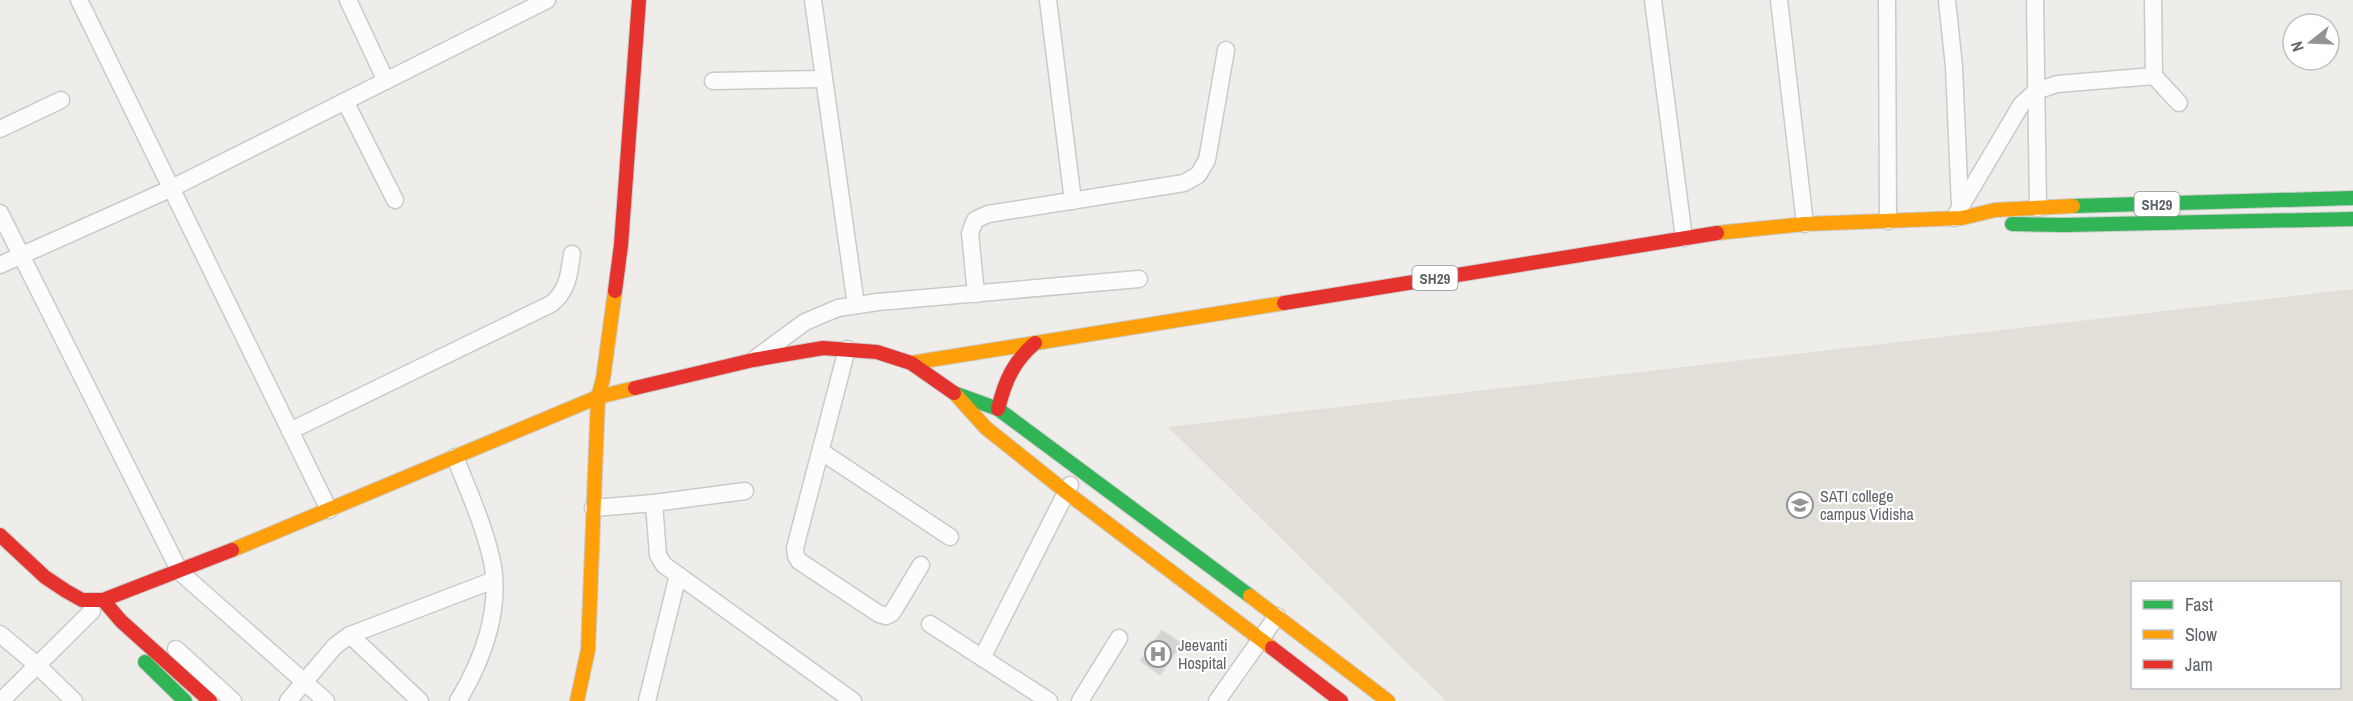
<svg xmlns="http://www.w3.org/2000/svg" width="2353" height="701" viewBox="0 0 2353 701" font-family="'Archivo Narrow',sans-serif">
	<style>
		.education { fill: #e2dfd9; fill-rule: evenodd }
		.building { fill: #d5d4d2; stroke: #dedcd8; stroke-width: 1.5 }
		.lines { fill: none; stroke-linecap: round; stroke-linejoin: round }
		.street-casing { stroke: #cacaca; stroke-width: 19 }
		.fast-casing { stroke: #cbcbcb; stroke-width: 16 }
		.slow-casing { stroke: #cbcbcb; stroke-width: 16 }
		.jam-casing { stroke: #cbcbcb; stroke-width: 16 }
		.street { stroke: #fdfcfc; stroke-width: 16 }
		.fast { stroke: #30b455; stroke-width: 14 }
		.slow { stroke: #ff9f0a; stroke-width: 14 }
		.jam { stroke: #e5322d; stroke-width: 14 }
		.labels { text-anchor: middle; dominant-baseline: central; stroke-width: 4.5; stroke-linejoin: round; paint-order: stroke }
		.shield { fill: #fff; stroke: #8e9295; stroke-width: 1.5 }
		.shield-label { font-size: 15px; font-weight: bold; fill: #5e6368 }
		.poi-label { font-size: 16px; fill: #5e6368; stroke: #fff; text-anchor: start }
	</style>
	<rect width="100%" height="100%" fill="#efede9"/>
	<path class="education" d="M2353,289V701H1446L1168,427ZM2132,582H2340V688H2132Z"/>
	<polygon class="building" points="1162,630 1182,644 1160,675 1140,661"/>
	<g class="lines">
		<defs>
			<g id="street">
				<polyline points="79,0 329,510"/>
				<polyline points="348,0 386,81"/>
				<polyline points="813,0 856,305"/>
				<polyline points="1048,0 1073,201"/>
				<polyline points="1653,0 1684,238"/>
				<polyline points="1779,0 1805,224"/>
				<polyline points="1887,0 1888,221"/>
				<polyline points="1947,0 1954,67 1960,206"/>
				<polyline points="2035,0 2038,208"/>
				<polyline points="2154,76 2179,103"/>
				<polyline points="713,81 824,79"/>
				<polyline points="345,101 395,200"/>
				<polyline points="0,129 61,100"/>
				<polyline points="0,213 180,572 326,701"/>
				<polyline points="1954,218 2021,105 2036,91 2057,84 2154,76 2153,0"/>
				<polyline points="0,265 170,189 547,0"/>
				<polyline points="976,294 970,233 975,220 988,214 1184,183 1198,175 1207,160 1226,50"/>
				<polyline points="847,349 795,548 796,556 799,561 879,614 886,616 892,613 921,565"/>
				<polyline points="756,358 805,322 838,308 878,302 1139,279"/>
				<path d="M290,431L551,304C568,291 569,274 572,254"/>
				<polyline points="822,452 950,537"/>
				<path d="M455,457C468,490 483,523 491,557C503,606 483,660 458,701"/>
				<polyline points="654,503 658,555 664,565 853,701"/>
				<polyline points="593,508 654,503 745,491"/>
				<polyline points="930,624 1049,701"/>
				<polyline points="0,634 37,665 74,701"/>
				<polyline points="350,635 420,701"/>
				<polyline points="176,649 233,701"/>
				<polyline points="982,658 1070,485"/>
				<polyline points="1,701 92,611"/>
				<polyline points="288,701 335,646 350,635 494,580"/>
				<polyline points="647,701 678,575"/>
				<polyline points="1080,701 1119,638"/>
				<polyline points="1217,701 1277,616"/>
			</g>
			<g id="fast">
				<polyline points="2073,206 2353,198"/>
				<polyline points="2012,224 2064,225 2353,219"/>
				<polyline points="954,393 998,409 1250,596"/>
				<polyline points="145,662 185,701"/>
			</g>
			<g id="slow">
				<polyline points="1717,233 1805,224 1962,218 1995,210 2073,206"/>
				<polyline points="911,363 1284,303"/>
				<polyline points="957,396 986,428 1066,492 1272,648"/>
				<polyline points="232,550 598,397 635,388"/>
				<polyline points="1250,596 1388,701"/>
				<polyline points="577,701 588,650 598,397 603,379 615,291"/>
			</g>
			<g id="jam">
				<polyline points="615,291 621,245 639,0"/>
				<polyline points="1284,303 1717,233"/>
				<polyline points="635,388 753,360 823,348 877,352 911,363 954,393"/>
				<path d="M998,409C1005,381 1013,362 1035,343"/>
				<polyline points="0,535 45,577 66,591 82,600 103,600 232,550"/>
				<polyline points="103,600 121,621 210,701"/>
				<polyline points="1272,648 1341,701"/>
			</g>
		</defs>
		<use href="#street" class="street-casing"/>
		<use href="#fast" class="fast-casing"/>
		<use href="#slow" class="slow-casing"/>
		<use href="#jam" class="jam-casing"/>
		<use href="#street" class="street"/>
		<use href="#fast" class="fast"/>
		<use href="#slow" class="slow"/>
		<use href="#jam" class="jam"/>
	</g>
	<defs>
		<symbol id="university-ring" viewBox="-11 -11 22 22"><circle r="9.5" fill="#fff" stroke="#919395" stroke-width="1.5"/><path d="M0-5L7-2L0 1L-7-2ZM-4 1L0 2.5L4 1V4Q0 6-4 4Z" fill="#919395"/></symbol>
		<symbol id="hospital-ring" viewBox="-11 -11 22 22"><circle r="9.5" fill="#fff" stroke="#919395" stroke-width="1.5"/><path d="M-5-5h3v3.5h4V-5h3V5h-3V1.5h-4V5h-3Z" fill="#919395"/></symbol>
	</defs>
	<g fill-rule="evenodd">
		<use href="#university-ring" x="1785" y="490" width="30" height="30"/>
		<use href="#hospital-ring" x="1143" y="639" width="30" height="30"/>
	</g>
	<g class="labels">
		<g class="shield">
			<rect x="2134.5" y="192" width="45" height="24" rx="4.5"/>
			<rect x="1412.5" y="266" width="45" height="24" rx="4.5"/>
		</g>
		<g class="shield-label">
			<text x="2157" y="204">SH29</text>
			<text x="1435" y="278">SH29</text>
		</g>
		<g class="poi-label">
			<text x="1820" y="496">SATI college<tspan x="1820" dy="18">campus Vidisha</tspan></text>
			<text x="1178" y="645">Jeevanti<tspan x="1178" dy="18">Hospital</tspan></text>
		</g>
	</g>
	<rect x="2131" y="581" width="210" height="108" fill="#ffffff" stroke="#bfc1c3" stroke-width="1.5"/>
	<rect x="2143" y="600" width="30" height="9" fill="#30b455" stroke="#bfc1c3" stroke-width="1.5"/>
	<text x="2185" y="611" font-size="18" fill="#5e6368">Fast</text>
	<rect x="2143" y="630" width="30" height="9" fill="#ff9f0a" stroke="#bfc1c3" stroke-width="1.5"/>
	<text x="2185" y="641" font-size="18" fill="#5e6368">Slow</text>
	<rect x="2143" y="660" width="30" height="9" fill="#e5322d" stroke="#bfc1c3" stroke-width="1.5"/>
	<text x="2185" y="671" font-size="18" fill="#5e6368">Jam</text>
	<g transform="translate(2311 42) rotate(252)"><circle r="28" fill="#ffffff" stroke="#bfc1c3" stroke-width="1.5"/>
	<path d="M0-4.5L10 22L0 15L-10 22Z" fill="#919395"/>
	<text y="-9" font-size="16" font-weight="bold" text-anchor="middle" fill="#5e6368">N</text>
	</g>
</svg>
